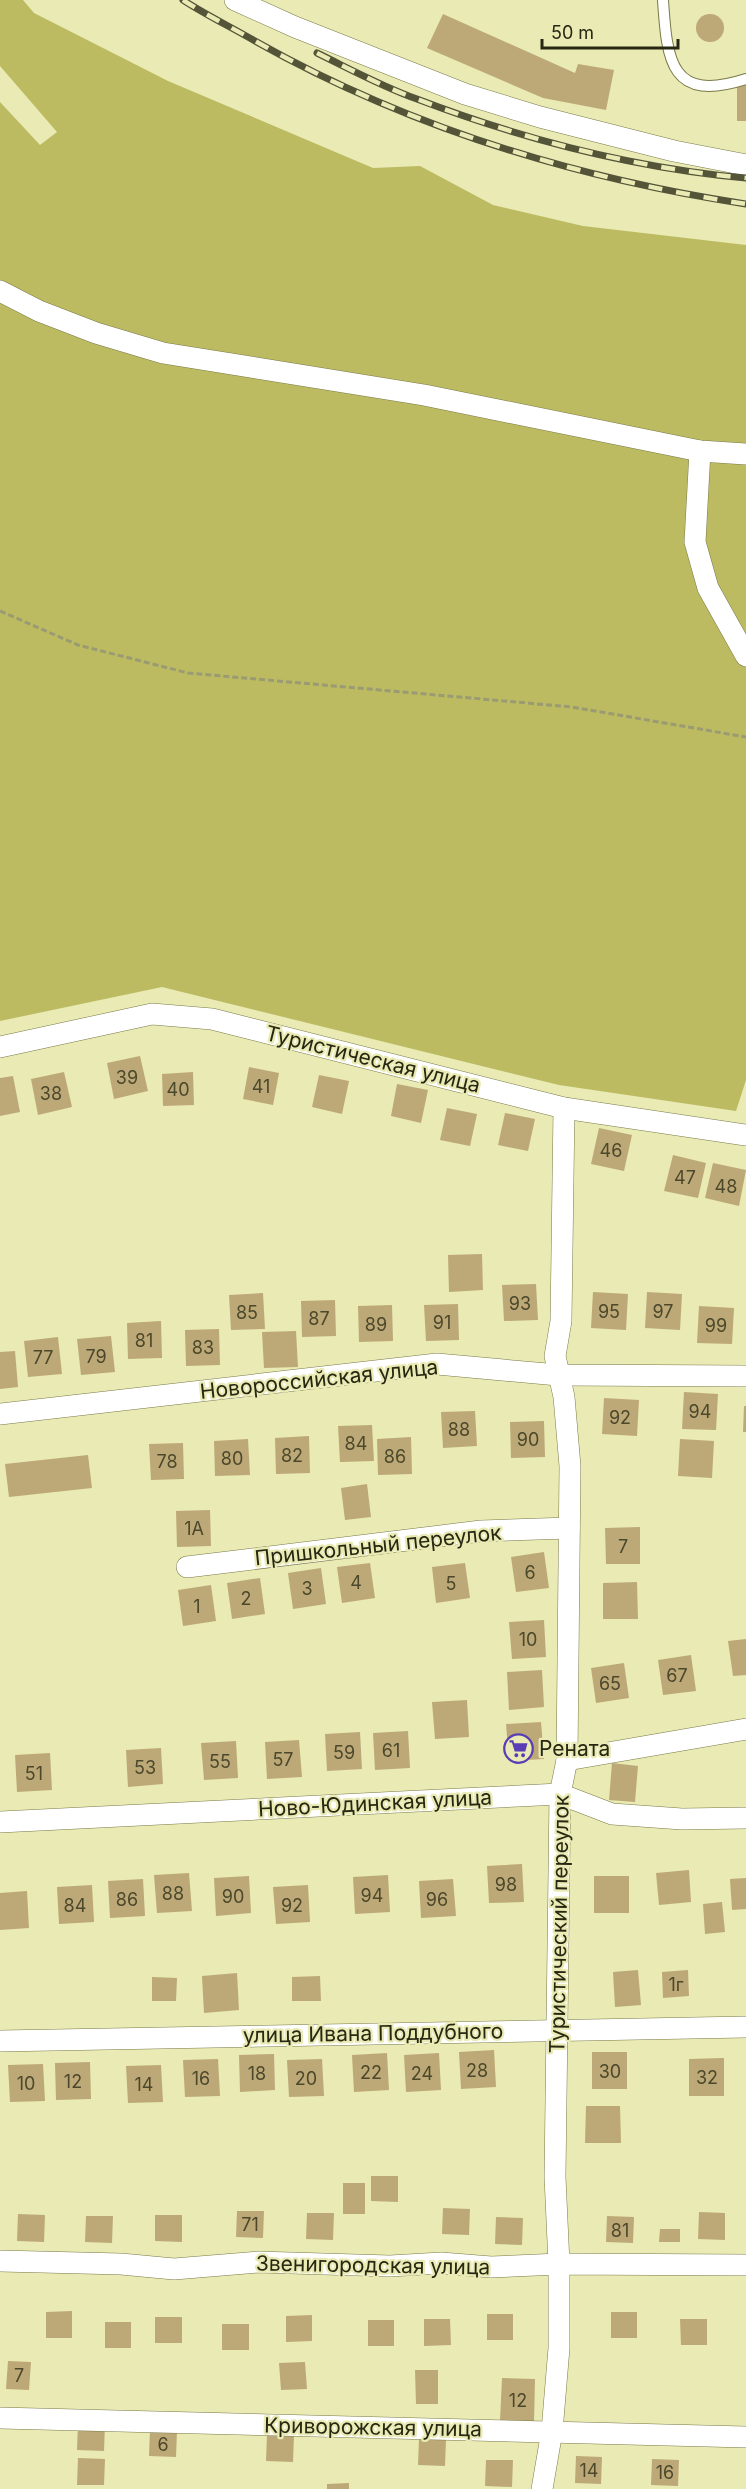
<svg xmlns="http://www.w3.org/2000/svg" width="746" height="2489" viewBox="0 0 746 2489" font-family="Inter,sans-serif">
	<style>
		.forest { fill: #bcbb61 }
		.building { fill: #bda977 }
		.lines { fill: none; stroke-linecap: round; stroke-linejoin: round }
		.service-casing { stroke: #7a7a48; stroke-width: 12 }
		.minor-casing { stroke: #7a7a48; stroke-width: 22 }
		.path { stroke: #9a9b72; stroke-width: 3; stroke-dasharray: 6 3; stroke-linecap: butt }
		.service { stroke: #fff; stroke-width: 10 }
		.minor { stroke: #fff; stroke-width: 21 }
		.rail-casing { stroke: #545438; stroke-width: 7 }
		.rail { stroke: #e9eab4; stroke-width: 4.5; stroke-dasharray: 14; stroke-linecap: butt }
		.labels { text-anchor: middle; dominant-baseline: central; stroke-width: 4.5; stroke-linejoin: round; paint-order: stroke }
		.number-label { font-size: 18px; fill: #4c482b }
		.street-label { font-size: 21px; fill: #272712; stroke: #e9eab4 }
		.poi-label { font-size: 21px; fill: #272712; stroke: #e9eab4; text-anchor: start }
	</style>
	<rect width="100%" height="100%" fill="#e9eab4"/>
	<polygon class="forest" points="0,0 23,0 34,13 168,81 373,168 420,166 493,205 583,226 746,245 746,1080 736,1111 559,1085 162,987 0,1021 0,102 40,145 57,132 0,66"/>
	<g class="building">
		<circle cx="710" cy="28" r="14"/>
		<polygon points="443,14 575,73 578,64 614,70 606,110 543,98 427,48"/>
		<rect x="737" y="85" width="9" height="36"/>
		<polygon points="140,1056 148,1091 114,1099 107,1063"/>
		<polygon points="249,1067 279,1073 273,1105 243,1099"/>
		<polygon points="64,1072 72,1107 38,1115 31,1079"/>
		<polygon points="193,1072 194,1105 163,1106 162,1074"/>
		<polygon points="319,1075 349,1081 342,1114 312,1107"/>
		<polygon points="13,1076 20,1112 0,1116 0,1078"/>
		<polygon points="397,1084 428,1090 421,1123 391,1116"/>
		<polygon points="447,1108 477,1114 470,1146 440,1140"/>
		<polygon points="505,1113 535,1119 528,1151 498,1145"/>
		<polygon points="599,1128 632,1135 624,1171 591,1164"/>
		<polygon points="673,1155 706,1163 698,1198 664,1191"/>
		<polygon points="713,1163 746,1170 739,1206 705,1198"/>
		<polygon points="482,1254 483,1290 449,1292 448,1255"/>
		<polygon points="536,1284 538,1320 504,1321 502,1285"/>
		<polygon points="593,1292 628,1294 626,1330 591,1328"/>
		<polygon points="647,1292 682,1294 680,1330 645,1328"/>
		<polygon points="263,1293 265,1329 231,1330 229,1295"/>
		<polygon points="335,1300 336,1336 302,1337 301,1301"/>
		<polygon points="458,1304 459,1340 426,1341 424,1305"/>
		<polygon points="392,1305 393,1341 359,1342 358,1306"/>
		<polygon points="699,1306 734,1308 732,1344 697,1343"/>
		<polygon points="161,1321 162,1358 128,1359 127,1323"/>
		<polygon points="219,1329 220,1365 186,1366 185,1330"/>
		<polygon points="296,1331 298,1367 264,1368 262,1332"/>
		<polygon points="111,1336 115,1372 81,1375 77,1339"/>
		<polygon points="58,1337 62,1374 28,1377 24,1341"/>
		<polygon points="15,1351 18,1387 0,1389 0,1352"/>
		<polygon points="684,1392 718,1394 716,1430 682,1429"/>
		<polygon points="604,1398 639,1400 637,1436 602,1434"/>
		<polygon points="744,1406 746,1406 746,1432 743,1432"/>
		<polygon points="475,1411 477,1446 443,1448 441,1412"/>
		<polygon points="544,1421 545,1457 511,1458 510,1422"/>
		<polygon points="372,1425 374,1461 340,1462 338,1426"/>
		<polygon points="309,1436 310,1473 276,1474 275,1438"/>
		<polygon points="411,1437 412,1474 378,1475 377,1439"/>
		<polygon points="248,1439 250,1475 215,1476 214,1441"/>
		<polygon points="680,1439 714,1441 712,1478 678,1476"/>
		<polygon points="183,1443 184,1479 151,1480 149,1444"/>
		<polygon points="88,1455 92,1488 9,1497 5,1464"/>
		<polygon points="367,1484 371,1517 345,1520 341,1488"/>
		<polygon points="210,1510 211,1546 177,1547 176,1511"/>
		<polygon points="640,1527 640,1564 606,1564 605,1528"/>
		<polygon points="544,1552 549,1588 516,1592 511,1557"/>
		<polygon points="370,1563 375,1598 342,1603 337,1567"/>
		<polygon points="465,1563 470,1598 436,1603 432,1567"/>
		<polygon points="321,1568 326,1604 293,1609 288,1573"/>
		<polygon points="260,1578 265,1614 232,1619 227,1583"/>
		<polygon points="637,1582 638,1619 603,1619 603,1583"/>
		<polygon points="211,1585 216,1621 183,1626 178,1590"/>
		<polygon points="544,1620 546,1657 512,1659 509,1622"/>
		<polygon points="746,1639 746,1675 733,1676 728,1641"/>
		<polygon points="691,1655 696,1691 663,1695 658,1660"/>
		<polygon points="624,1663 629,1698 596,1703 591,1668"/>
		<polygon points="542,1670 544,1707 509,1710 507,1672"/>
		<polygon points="467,1700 469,1737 435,1739 432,1702"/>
		<polygon points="541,1722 544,1759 509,1761 506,1724"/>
		<polygon points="408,1731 410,1768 375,1770 373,1733"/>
		<polygon points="360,1732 362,1769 327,1771 325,1734"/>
		<polygon points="299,1740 302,1777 267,1779 265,1742"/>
		<polygon points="236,1741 238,1778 204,1780 201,1743"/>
		<polygon points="161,1748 163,1784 128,1787 126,1750"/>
		<polygon points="50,1753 52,1790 17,1792 15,1755"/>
		<polygon points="612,1763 638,1766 635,1802 609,1800"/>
		<polygon points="522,1864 524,1902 489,1903 487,1866"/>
		<polygon points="689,1870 691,1902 659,1905 656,1873"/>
		<polygon points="189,1873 192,1911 157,1913 154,1875"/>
		<polygon points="388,1875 390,1912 355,1914 353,1877"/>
		<polygon points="249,1876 251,1913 216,1916 214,1878"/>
		<rect x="594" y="1876" width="35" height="37"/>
		<polygon points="746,1878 746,1909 732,1910 730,1879"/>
		<polygon points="143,1879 145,1916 110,1918 108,1881"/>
		<polygon points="453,1879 456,1916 421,1918 419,1881"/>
		<polygon points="92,1885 94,1922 59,1924 57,1887"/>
		<polygon points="308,1885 310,1922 276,1924 273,1887"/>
		<polygon points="27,1891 29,1928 0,1930 0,1893"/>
		<polygon points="722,1902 725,1932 705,1934 703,1904"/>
		<polygon points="638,1970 641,2005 615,2007 613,1972"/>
		<polygon points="688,1970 689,1996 663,1998 662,1972"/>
		<polygon points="237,1973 239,2010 204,2013 202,1976"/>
		<polygon points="320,1976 321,2001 292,2001 292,1977"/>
		<polygon points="152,1977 177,1978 176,2001 152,2001"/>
		<polygon points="494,2050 496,2087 461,2089 459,2052"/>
		<rect x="592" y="2052" width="35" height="37"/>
		<polygon points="387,2053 389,2090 354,2092 352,2055"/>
		<polygon points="439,2053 441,2090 406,2092 404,2055"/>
		<polygon points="274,2054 275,2090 240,2092 239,2055"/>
		<polygon points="724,2058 724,2096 689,2096 689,2059"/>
		<polygon points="218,2059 220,2096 185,2097 183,2060"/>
		<polygon points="322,2059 324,2096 289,2097 287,2060"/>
		<polygon points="90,2062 91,2099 56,2100 55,2063"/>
		<polygon points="43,2064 45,2101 10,2102 8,2065"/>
		<polygon points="161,2065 163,2102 128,2103 126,2066"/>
		<polygon points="586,2106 620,2106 621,2143 585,2143"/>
		<polygon points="371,2176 398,2176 398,2202 371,2201"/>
		<rect x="343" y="2183" width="22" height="31"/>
		<polygon points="443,2208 470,2209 469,2235 442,2234"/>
		<polygon points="237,2211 264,2211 263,2238 236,2237"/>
		<polygon points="699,2212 725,2213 725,2240 698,2239"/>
		<polygon points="307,2213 334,2213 333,2240 306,2239"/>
		<polygon points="18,2214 45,2215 44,2242 17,2241"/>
		<polygon points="155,2215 182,2215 182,2242 155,2241"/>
		<polygon points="86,2216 113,2216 112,2243 85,2242"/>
		<polygon points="607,2216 634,2217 633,2243 606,2242"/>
		<polygon points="496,2217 523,2218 522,2245 495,2244"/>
		<polygon points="660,2229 680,2229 680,2242 659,2242"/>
		<polygon points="72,2311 72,2338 46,2338 46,2312"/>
		<rect x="611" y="2312" width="26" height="26"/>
		<rect x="487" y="2314" width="26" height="26"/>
		<polygon points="312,2315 312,2341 286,2342 286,2316"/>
		<rect x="155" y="2317" width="27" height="26"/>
		<polygon points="424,2319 450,2319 451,2345 424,2346"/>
		<polygon points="680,2319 707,2319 707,2345 681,2345"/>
		<rect x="368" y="2320" width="26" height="26"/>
		<rect x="105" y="2322" width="26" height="26"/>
		<rect x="222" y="2324" width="27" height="26"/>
		<polygon points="8,2361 31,2362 29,2390 6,2389"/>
		<polygon points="305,2362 307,2389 281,2390 279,2363"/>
		<polygon points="415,2370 438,2370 438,2404 416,2404"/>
		<polygon points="502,2378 535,2379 534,2422 500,2421"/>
		<polygon points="78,2424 105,2424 104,2451 77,2450"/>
		<polygon points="150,2430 177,2431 176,2457 149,2456"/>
		<polygon points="267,2434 294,2435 293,2462 266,2461"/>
		<polygon points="419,2438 446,2439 445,2466 418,2465"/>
		<polygon points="576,2456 602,2457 601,2484 575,2483"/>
		<polygon points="78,2458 105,2459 104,2485 77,2485"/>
		<polygon points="652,2459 679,2460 678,2486 651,2485"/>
		<polygon points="486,2460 513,2460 512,2487 485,2486"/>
		<polygon points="349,2483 349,2489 327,2489 327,2484"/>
	</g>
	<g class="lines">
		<defs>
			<path id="service" d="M663,0C667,62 671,103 746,79"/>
			<g id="minor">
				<polyline points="235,0 295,27 465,94 540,117 674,151 746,165"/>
				<polyline points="0,291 39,311 96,333 163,353 424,395 700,451 746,454"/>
				<polyline points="700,451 695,542 708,588 746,656"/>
				<polyline points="0,1047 152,1014 212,1019 564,1108 746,1135"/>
				<polyline points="0,1414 437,1364 558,1375 746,1376"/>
				<polyline points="187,1567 481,1531 569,1528"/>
				<polyline points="567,1760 746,1729"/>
				<polyline points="0,1822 560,1794 612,1814 682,1819 746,1818"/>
				<polyline points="0,2041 746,2027"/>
				<polyline points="0,2261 121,2264 174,2269 258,2262 390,2266 441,2263 491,2267 559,2264 746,2265"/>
				<polyline points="0,2418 746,2437"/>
				<polyline points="542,2489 552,2431 559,2348 559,2264 555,2177 560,1794 567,1760 570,1466 564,1397 555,1356 561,1321 564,1108"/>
			</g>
		</defs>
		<use href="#service" class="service-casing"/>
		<use href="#minor" class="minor-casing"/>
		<polyline class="path" points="0,611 78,645 188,673 572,707 746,737"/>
		<use href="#service" class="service"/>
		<use href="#minor" class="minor"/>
		<defs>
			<g id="rail">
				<path d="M183,0C206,15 231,27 255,41C406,126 574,178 746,204"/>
				<path d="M317,53C350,69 383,87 417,99C522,139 634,168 746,178"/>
			</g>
		</defs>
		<use href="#rail" class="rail-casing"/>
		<use href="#rail" class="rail"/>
	</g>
	<defs>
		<symbol id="supermarket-ring" viewBox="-11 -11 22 22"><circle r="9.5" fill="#e9eab4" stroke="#593db5" stroke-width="1.5"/><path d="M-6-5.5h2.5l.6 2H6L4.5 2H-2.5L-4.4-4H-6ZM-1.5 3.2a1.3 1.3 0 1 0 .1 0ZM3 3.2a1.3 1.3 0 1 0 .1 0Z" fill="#593db5"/></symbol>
	</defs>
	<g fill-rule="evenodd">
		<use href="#supermarket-ring" x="502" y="1732" width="33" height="33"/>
	</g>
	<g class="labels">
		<g class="number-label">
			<text x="127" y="1077">39</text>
			<text x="261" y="1086">41</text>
			<text x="178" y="1089">40</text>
			<text x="51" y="1093">38</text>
			<text x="611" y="1150">46</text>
			<text x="685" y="1177">47</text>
			<text x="726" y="1186">48</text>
			<text x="520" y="1303">93</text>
			<text x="609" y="1311">95</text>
			<text x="663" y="1311">97</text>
			<text x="247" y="1312">85</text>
			<text x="319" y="1318">87</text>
			<text x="442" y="1322">91</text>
			<text x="376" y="1324">89</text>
			<text x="716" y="1325">99</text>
			<text x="144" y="1340">81</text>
			<text x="203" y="1347">83</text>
			<text x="96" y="1356">79</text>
			<text x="43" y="1357">77</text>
			<text x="700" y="1411">94</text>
			<text x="620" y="1417">92</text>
			<text x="459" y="1429">88</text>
			<text x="528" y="1439">90</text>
			<text x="356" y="1443">84</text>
			<text x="292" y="1455">82</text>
			<text x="395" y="1456">86</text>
			<text x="232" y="1458">80</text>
			<text x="167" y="1461">78</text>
			<text x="194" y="1528">1А</text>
			<text x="623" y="1546">7</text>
			<text x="530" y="1572">6</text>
			<text x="356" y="1582">4</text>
			<text x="451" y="1583">5</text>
			<text x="307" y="1588">3</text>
			<text x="246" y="1598">2</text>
			<text x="197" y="1606">1</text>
			<text x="528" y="1639">10</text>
			<text x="677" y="1675">67</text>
			<text x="610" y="1683">65</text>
			<text x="391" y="1750">61</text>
			<text x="344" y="1752">59</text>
			<text x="283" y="1759">57</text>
			<text x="220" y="1761">55</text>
			<text x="145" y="1767">53</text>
			<text x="34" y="1773">51</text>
			<text x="506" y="1884">98</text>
			<text x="173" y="1893">88</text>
			<text x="372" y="1895">94</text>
			<text x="233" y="1896">90</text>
			<text x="127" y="1899">86</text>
			<text x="437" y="1899">96</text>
			<text x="75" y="1905">84</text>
			<text x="292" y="1905">92</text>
			<text x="676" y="1984">1г</text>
			<text x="477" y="2070">28</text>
			<text x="610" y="2071">30</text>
			<text x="371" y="2072">22</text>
			<text x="257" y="2073">18</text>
			<text x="422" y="2073">24</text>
			<text x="707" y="2077">32</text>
			<text x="201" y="2078">16</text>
			<text x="306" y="2078">20</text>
			<text x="73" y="2081">12</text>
			<text x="26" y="2083">10</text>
			<text x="144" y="2084">14</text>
			<text x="250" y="2224">71</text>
			<text x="620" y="2230">81</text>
			<text x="19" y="2375">7</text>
			<text x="518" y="2400">12</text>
			<text x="163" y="2444">6</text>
			<text x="589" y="2470">14</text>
			<text x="665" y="2472">16</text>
		</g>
		<g class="street-label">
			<text transform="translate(373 1059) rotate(14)">Туристическая улица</text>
			<text transform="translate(319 1379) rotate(-6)">Новороссийская улица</text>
			<text transform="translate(378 1545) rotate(-6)">Пришкольный переулок</text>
			<text transform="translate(375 1803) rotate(-3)">Ново-Юдинская улица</text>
			<text transform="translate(559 1924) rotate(-89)">Туристический переулок</text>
			<text transform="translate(373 2033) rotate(-1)">улица Ивана Поддубного</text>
			<text transform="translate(373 2265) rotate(1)">Звенигородская улица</text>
			<text transform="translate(373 2427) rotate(1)">Криворожская улица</text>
		</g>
		<g class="poi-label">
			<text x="539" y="1748">Рената</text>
		</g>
	</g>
	<path d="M542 39v9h136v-9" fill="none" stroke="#272712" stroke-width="3"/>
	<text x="551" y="39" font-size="18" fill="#272712" stroke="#e9eab4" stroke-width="4.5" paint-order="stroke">50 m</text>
</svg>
